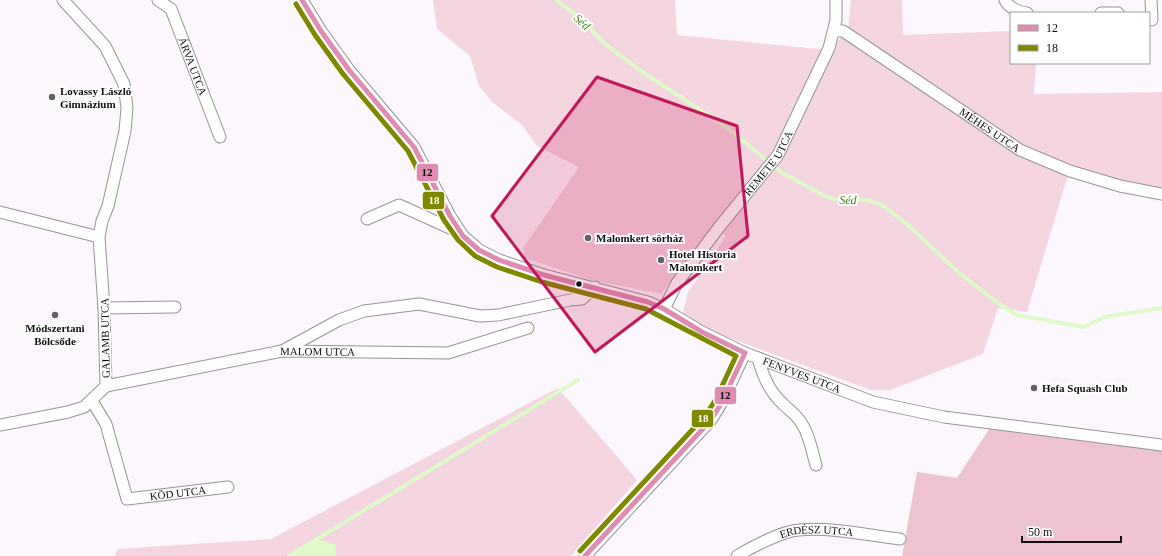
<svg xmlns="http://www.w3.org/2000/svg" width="1162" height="556" viewBox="0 0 1162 556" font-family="Georgia,serif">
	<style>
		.green { fill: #f4d5e0 }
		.forest { fill: #ecc3ce }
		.water { fill: #dff9ca }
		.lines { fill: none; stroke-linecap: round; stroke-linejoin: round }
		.stream { stroke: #dff9ca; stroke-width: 4 }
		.minor-casing { stroke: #969496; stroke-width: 13 }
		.minor { stroke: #fffeff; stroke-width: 11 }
		.bus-1-casing { stroke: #fff; stroke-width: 8 }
		.bus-2-casing { stroke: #fff; stroke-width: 8 }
		.bus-1 { stroke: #de8cb1; stroke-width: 5 }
		.bus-2 { stroke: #808800; stroke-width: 5 }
		.marked { fill: #c2185b; fill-opacity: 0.2; stroke: #c2185b; stroke-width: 3; stroke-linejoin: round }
		.poi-dot { fill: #636163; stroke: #fff; stroke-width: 1.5 }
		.bus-dot { fill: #101010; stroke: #fff; stroke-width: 1.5 }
		.labels { text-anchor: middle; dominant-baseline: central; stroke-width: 4; stroke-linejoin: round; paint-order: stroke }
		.street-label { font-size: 11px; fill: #101010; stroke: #fff }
		.poi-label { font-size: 11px; font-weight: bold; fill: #101010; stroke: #fff; text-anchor: start }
		.water-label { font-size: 12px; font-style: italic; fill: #3a8510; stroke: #fff }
		.line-badge { stroke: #fff; stroke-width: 1.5 }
		.badge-label { font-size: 11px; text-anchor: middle; font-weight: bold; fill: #fff }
		.pale-badge-label { font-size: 11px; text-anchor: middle; font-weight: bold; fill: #111 }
	</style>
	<rect width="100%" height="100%" fill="#fcf7fc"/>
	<g class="green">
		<polygon points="433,0 675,0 677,35 827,50 848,32 851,0 902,0 903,35 1011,31 1011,63 1036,63 1034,94 1162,92 1162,194 1068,175 1027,312 998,308 983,354 890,390 871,390 713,332 683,312 688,292 726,236 713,225 661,294 591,280 525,258 523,248 579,167 537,146 522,125 492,102 479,86 470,56 437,29"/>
		<polygon points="558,388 637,480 571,556 114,556 118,549 271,539"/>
	</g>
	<polygon class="forest" points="990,428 1052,430 1162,451 1162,556 902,556 917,472 957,478"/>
	<polygon class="water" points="315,539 335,544 336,556 289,556"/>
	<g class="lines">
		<g class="stream">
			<polyline points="556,0 580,18 605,44 641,71 725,126 781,172 821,194 833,199 867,200 882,205 908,225 958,272 999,304 1017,315 1083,327 1105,317 1162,308"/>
			<polyline points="289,556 578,380"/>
		</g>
		<defs>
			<g id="minor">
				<path id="s1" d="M158,0L171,9L220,137"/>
				<path id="s2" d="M302,0L321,31L349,70L414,147L450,216L463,236L479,250L499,260L544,275L648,302L664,309L702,332L745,353L873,402L944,417L1162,445"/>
				<path d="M1005,0C1009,8 1019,12 1027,13"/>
				<polyline points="1151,0 1152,20"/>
				<polyline points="1101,13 1118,13"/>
				<path id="s3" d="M834,31H843L1020,150L1070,171L1120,186L1162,194"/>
				<polyline points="0,212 99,237"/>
				<polyline points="367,219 399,205 461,233"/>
				<polyline points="104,308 175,307"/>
				<path id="s4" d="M664,309L677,283L720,226L778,155L829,48L836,20V0"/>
				<polyline points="284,350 339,320 364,311 419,304 480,316 498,315 570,300 582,299 595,287"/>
				<path d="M758,358C763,376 769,391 783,404C790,411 797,415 802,424C810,436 812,452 816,465"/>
				<path id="s5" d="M106,386L282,351L448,353L528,328"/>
				<path id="s6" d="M92,401L106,424L127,499L228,487"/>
				<polyline points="0,425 68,412 84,407 106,386 104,308 99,237 102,221 108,206 125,131 127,108 124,84 105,46 63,0"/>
				<polyline points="585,556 711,420 722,402 745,353"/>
				<path id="s7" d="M737,556C752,547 782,531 799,530C832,527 867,535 900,539"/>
			</g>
		</defs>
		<use href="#minor" class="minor-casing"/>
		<use href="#minor" class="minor"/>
		<defs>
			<polyline id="bus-1" points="302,0 321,31 349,70 414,147 450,216 463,236 479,250 499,260 544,275 648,302 664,309 702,332 745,353 722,402 711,420 585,556"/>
			<polyline id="bus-2" points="296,4 315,35 343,74 408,151 444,220 458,240 475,256 497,267 542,282 646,309 736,356 716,399 705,416 580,551"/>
		</defs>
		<use href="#bus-1" class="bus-1-casing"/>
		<use href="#bus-2" class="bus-2-casing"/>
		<use href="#bus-1" class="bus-1"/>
		<use href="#bus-2" class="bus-2"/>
	</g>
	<path class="marked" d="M597,77L737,126L748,236L595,352L492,216Z"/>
	<g class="poi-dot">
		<circle cx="52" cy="97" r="4"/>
		<circle cx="588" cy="238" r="4"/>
		<circle cx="661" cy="260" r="4"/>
		<circle cx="55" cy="315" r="4"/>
		<circle cx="1034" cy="388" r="4"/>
	</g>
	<circle class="bus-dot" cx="579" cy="284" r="3.5"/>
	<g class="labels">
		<g class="street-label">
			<text stroke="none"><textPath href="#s1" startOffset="77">ÁRVA UTCA</textPath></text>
			<text stroke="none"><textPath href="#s3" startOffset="186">MÉHES UTCA</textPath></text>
			<text stroke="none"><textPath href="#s4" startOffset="180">REMETE UTCA</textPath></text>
			<text transform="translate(105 338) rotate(-91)">GALAMB UTCA</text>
			<text stroke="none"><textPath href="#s5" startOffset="215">MALOM UTCA</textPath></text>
			<text stroke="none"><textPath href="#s2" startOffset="656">FENYVES UTCA</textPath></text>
			<text stroke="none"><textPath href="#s6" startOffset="156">KÖD UTCA</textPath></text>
			<text stroke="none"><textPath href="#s7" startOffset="85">ERDÉSZ UTCA</textPath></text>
		</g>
		<g class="poi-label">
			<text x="60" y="91">Lovassy László<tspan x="60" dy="13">Gimnázium</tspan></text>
			<text x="596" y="238">Malomkert sörház</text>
			<text x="669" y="254">Hotel Historia<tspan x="669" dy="13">Malomkert</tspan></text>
			<text x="55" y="328" text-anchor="middle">Módszertani<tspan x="55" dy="13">Bölcsőde</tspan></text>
			<text x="1042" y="388">Hefa Squash Club</text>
		</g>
		<g class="water-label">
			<text transform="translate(582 22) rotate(43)">Séd</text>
			<text transform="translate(848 200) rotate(1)">Séd</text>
		</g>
	</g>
	<g class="line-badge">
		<rect x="416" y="163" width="23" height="19" rx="4" fill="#de8cb1"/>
		<rect x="422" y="191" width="23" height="19" rx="4" fill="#808800"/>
		<rect x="714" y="386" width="23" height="19" rx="4" fill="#de8cb1"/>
		<rect x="691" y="409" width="23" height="19" rx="4" fill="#808800"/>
	</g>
	<g class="badge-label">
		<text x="434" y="204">18</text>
		<text x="703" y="422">18</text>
	</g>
	<g class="pale-badge-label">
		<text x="427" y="176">12</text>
		<text x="725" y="399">12</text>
	</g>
	<rect x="1010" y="12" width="140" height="52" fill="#ffffff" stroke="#9f9f9f"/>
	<rect x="1018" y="25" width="20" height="6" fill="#de8cb1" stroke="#9f9f9f"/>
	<text x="1046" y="32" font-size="12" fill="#101010">12</text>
	<rect x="1018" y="45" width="20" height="6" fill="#808800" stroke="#9f9f9f"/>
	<text x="1046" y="52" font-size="12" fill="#101010">18</text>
	<path d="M1022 536v6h99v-6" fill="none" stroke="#101010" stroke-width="2"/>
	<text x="1028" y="536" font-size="12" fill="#101010" stroke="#ffffff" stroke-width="3" paint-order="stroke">50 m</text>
</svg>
